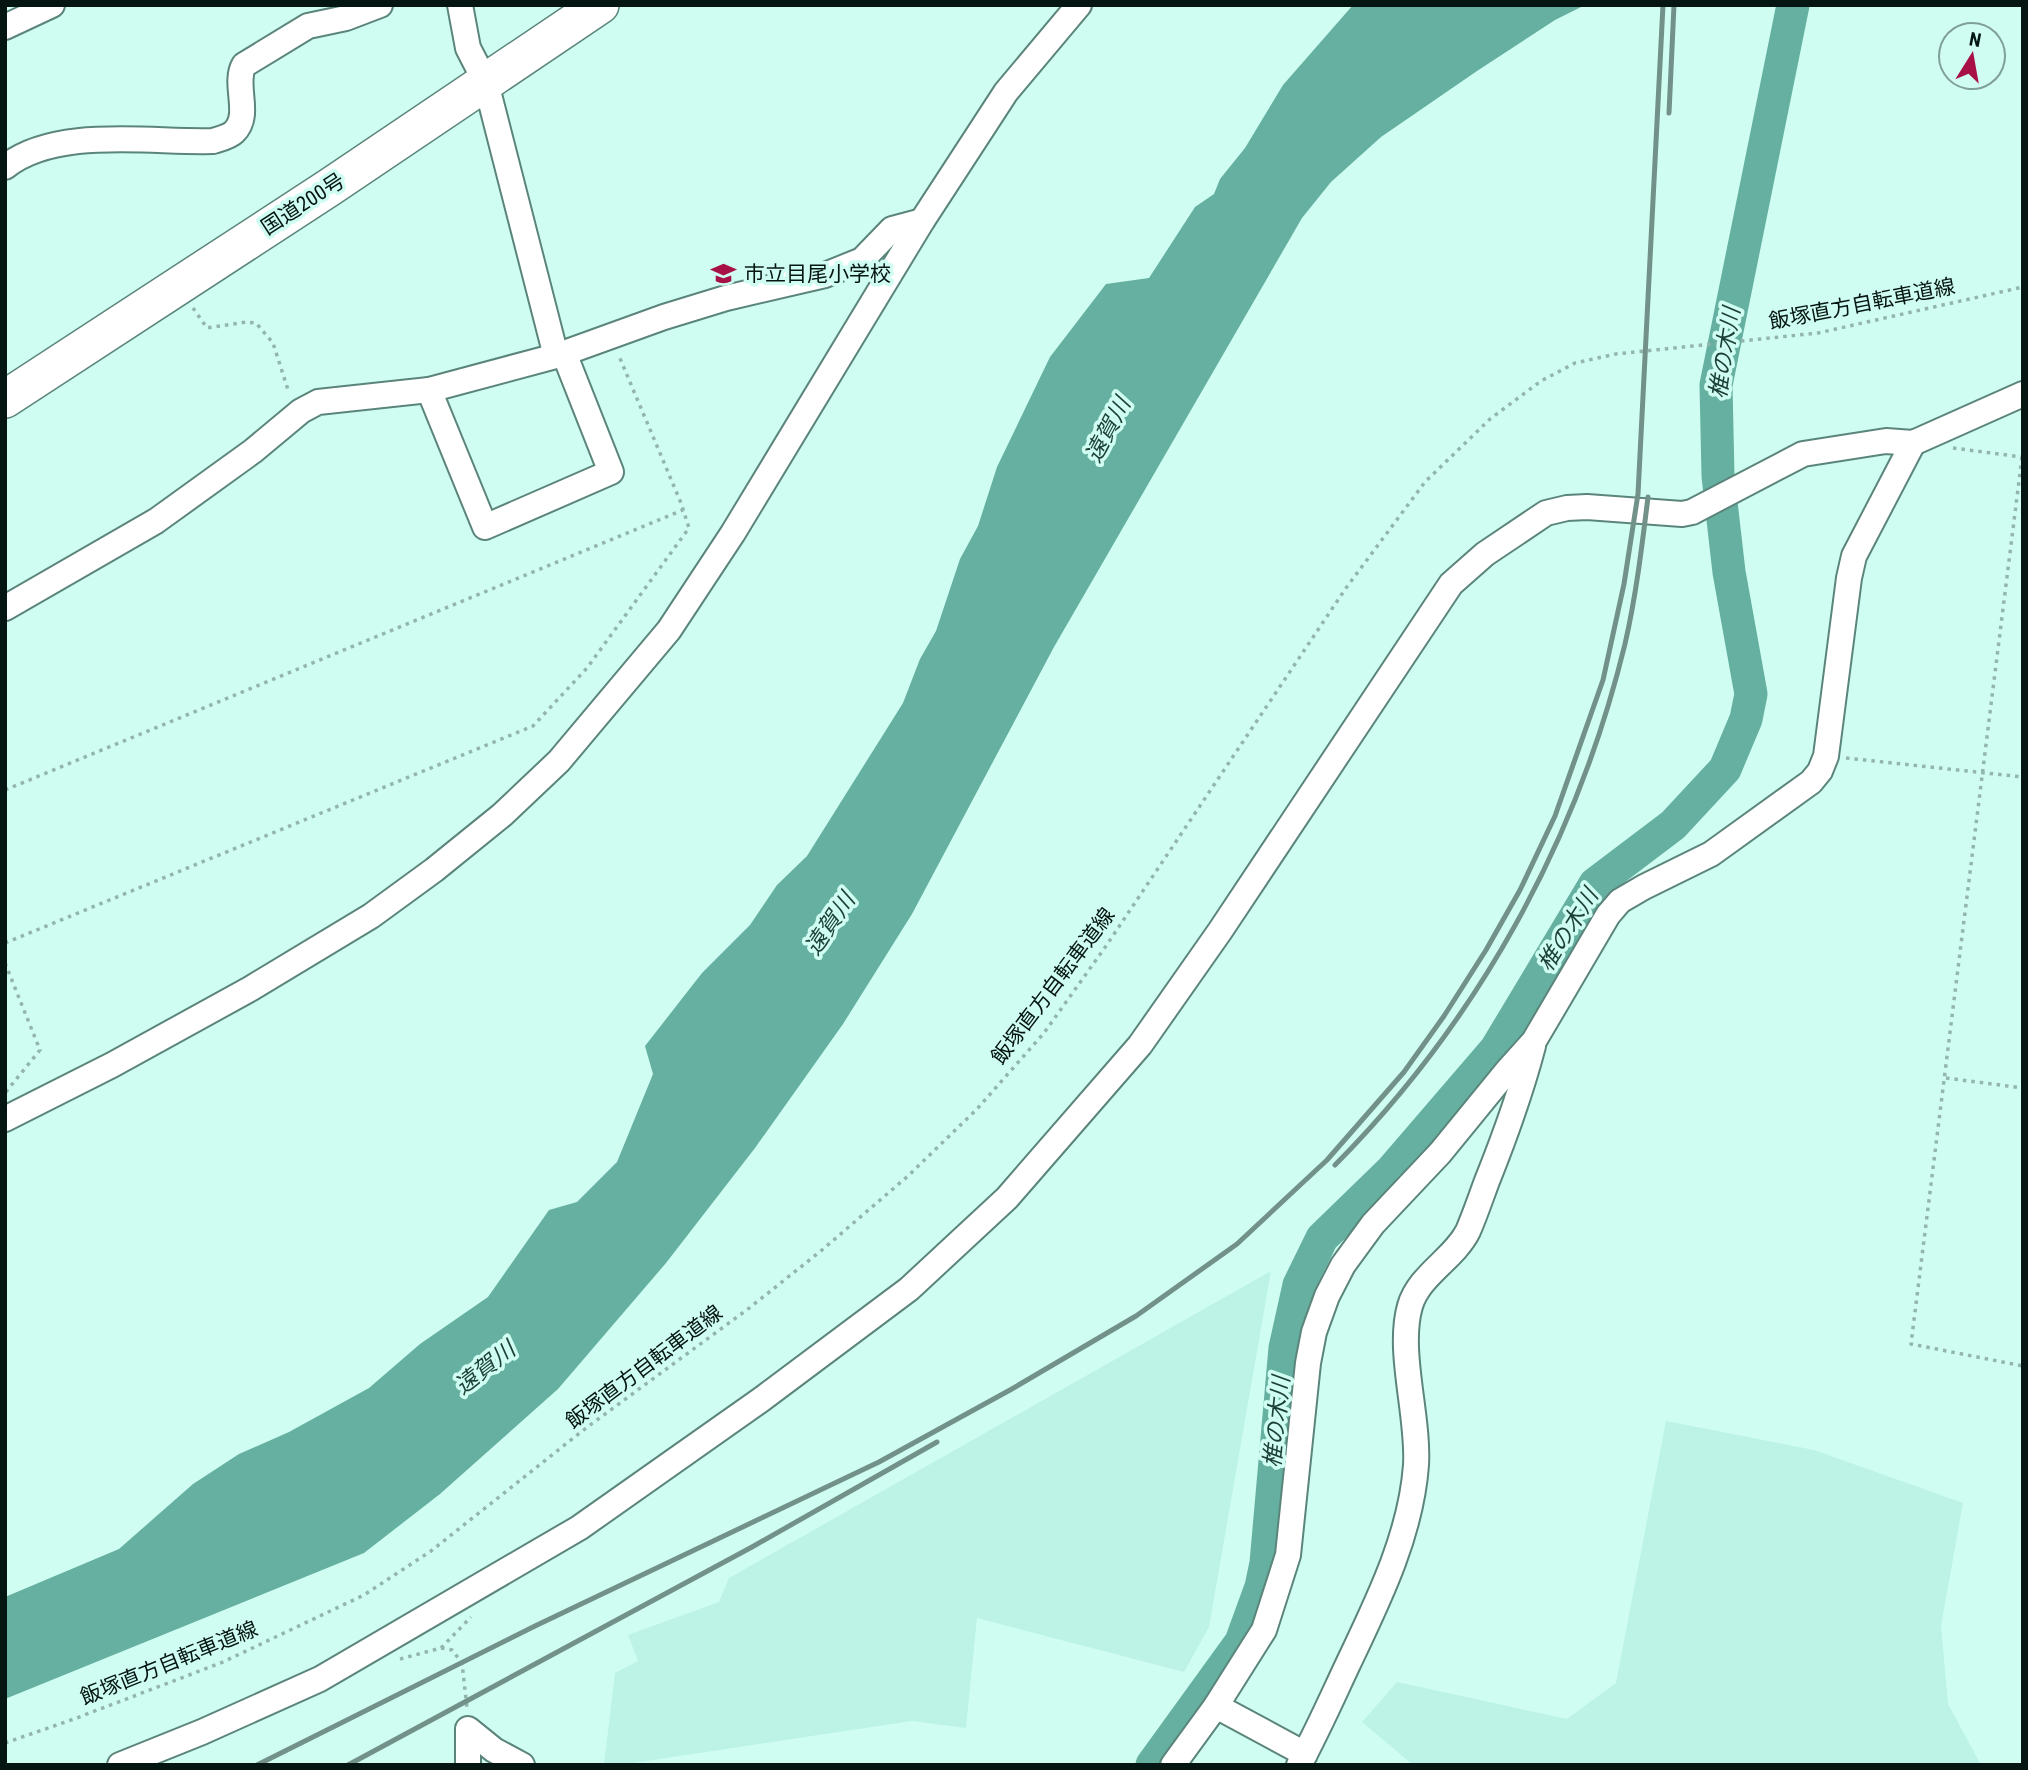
<svg xmlns="http://www.w3.org/2000/svg" width="2028" height="1770" viewBox="0 0 2028 1770" font-family="'Roboto Condensed','Noto Sans JP',sans-serif">
	<style>
		.built { fill: #bcf3e6 }
		.water { fill: #65b0a0 }
		.lines { fill: none; stroke-linecap: round; stroke-linejoin: round }
		.river { stroke: #65b0a0; stroke-width: 33 }
		.minor-casing { stroke: #5b857b; stroke-width: 28 }
		.highway-casing { stroke: #5b857b; stroke-width: 40 }
		.path { stroke: #92b6ad; stroke-width: 3.5; stroke-dasharray: 3.5 5; stroke-linecap: butt }
		.minor { stroke: #fff; stroke-width: 24 }
		.highway { stroke: #fff; stroke-width: 37 }
		.rail { stroke: #719189; stroke-width: 5 }
		.labels { text-anchor: middle; dominant-baseline: central; stroke-width: 7; stroke-linejoin: round; paint-order: stroke }
		.street-label { font-size: 21px; fill: #051511; stroke: #d0fdf2 }
		.poi-label { font-size: 21px; fill: #051511; stroke: #d0fdf2; text-anchor: start }
		.water-label { font-size: 23px; font-style: italic; fill: #1c3f38; stroke: #d0fdf2 }
	</style>
	<rect width="100%" height="100%" fill="#d0fdf2"/>
	<g class="built">
		<polygon points="1271,1271 1209,1627 1184,1672 977,1618 966,1728 912,1721 620,1765 604,1765 615,1673 638,1661 628,1635 719,1602 729,1578"/>
		<polygon points="1666,1421 1814,1450 1963,1503 1941,1626 1948,1704 1981,1765 1413,1765 1362,1722 1397,1682 1567,1719 1616,1683"/>
	</g>
	<polygon class="water" points="1353,5 1585,5 1555,20 1477,71 1381,137 1331,182 1302,218 1054,647 912,914 843,1024 755,1148 666,1263 558,1389 440,1494 364,1553 5,1699 5,1597 119,1549 193,1484 239,1454 289,1432 369,1388 420,1344 488,1297 549,1210 577,1202 617,1162 653,1074 645,1046 702,973 750,925 777,885 807,856 903,703 920,659 936,631 960,559 978,526 997,467 1050,357 1106,284 1149,278 1195,207 1214,194 1220,179 1245,148 1283,85"/>
	<g class="lines">
		<polyline class="river" points="1152,1765 1241,1642 1261,1587 1266,1563 1285,1348 1299,1285 1322,1238 1392,1170 1496,1049 1595,884 1673,825 1725,769 1746,719 1751,694 1729,572 1718,476 1716,385 1793,5"/>
		<defs>
			<g id="minor">
				<polyline points="460,5 468,48 486,83 556,356"/>
				<polyline points="5,27 52,5"/>
				<path d="M5,167C56,126 151,143 213,141C219,139 229,137 234,132C252,115 233,84 244,65L308,26L346,18L380,5"/>
				<polyline points="429,390 485,527 611,472 564,353"/>
				<polyline points="5,608 156,521 253,451 301,411 318,402 429,390 556,356 664,317 726,298 825,275 862,260 892,229 922,221"/>
				<polyline points="5,1119 112,1065 250,989 371,916 434,870 502,815 559,761 669,630 733,533 922,221 1006,92 1079,5"/>
				<polyline points="1216,1706 1305,1754"/>
				<polyline points="120,1765 202,1732 320,1679 579,1528 762,1399 909,1289 1007,1198 1140,1045 1220,931 1451,584 1485,554 1546,513 1567,508 1587,507 1682,514 1692,512 1803,454 1886,441 1913,443 2023,394"/>
				<polyline points="468,1765 468,1729 494,1750 522,1765"/>
				<polyline points="1173,1765 1216,1706 1264,1630 1288,1555 1308,1363 1314,1332 1327,1296 1343,1265 1373,1224 1440,1153 1507,1071 1534,1041 1608,915 1620,901 1644,887 1711,854 1811,782 1820,771 1826,756 1849,578 1854,556 1913,443"/>
				<path d="M1299,1765C1317,1732 1332,1698 1348,1664C1378,1601 1411,1535 1416,1465C1419,1416 1397,1351 1410,1306C1419,1275 1454,1259 1468,1231C1475,1215 1481,1197 1487,1181C1505,1136 1521,1092 1533,1046"/>
			</g>
			<polyline id="highway" points="5,399 330,187 600,5"/>
		</defs>
		<use href="#minor" class="minor-casing"/>
		<use href="#highway" class="highway-casing"/>
		<g class="path">
			<polyline points="193,308 207,328 246,322 256,323 273,343 289,393"/>
			<polyline points="1953,448 2022,457"/>
			<polyline points="2022,457 1911,1344 2023,1366"/>
			<polyline points="1846,758 2023,777"/>
			<polyline points="5,790 683,510"/>
			<polyline points="5,943 533,726 587,668 689,528 681,503 619,356"/>
			<polyline points="5,963 40,1050 5,1093"/>
			<polyline points="1946,1078 2023,1088"/>
			<polyline points="441,1648 471,1617"/>
			<polyline points="400,1659 441,1648 452,1650 462,1663 467,1708"/>
			<polyline points="5,1743 74,1719 223,1662 364,1595 431,1551 586,1428 748,1309 822,1250 908,1176 977,1109 1044,1033 1106,946 1346,588 1425,482 1490,419 1541,381 1575,363 1616,354 1818,333 2023,287"/>
		</g>
		<use href="#minor" class="minor"/>
		<use href="#highway" class="highway"/>
		<g class="rail">
			<polyline points="1669,113 1674,5"/>
			<path d="M1335,1165C1478,1021 1577,841 1625,644C1636,596 1642,546 1648,497"/>
			<polyline points="257,1765 535,1626 879,1462 1010,1390 1136,1316 1237,1244 1327,1160 1404,1072 1444,1016 1486,950 1520,890 1555,816 1603,680 1624,584 1638,494 1663,5"/>
			<polyline points="348,1765 752,1547 937,1442"/>
		</g>
	</g>
	<defs>
		<symbol id="school-bare" viewBox="-9 -9 18 18"><path d="M0-5L7-2L0 1L-7-2ZM-4 1L0 2.5L4 1V4Q0 6-4 4Z" fill="#a71145" stroke="#d0fdf2" stroke-width="2.5" paint-order="stroke"/></symbol>
	</defs>
	<g fill-rule="evenodd">
		<use href="#school-bare" x="706" y="256" width="35" height="35"/>
	</g>
	<g class="labels">
		<g class="street-label">
			<text transform="translate(303 204) rotate(-33)">国道200号</text>
			<text transform="translate(1862 304) rotate(-11)">飯塚直方自転車道線</text>
			<text transform="translate(1053 986) rotate(-53)">飯塚直方自転車道線</text>
			<text transform="translate(644 1367) rotate(-37)">飯塚直方自転車道線</text>
			<text transform="translate(169 1663) rotate(-22)">飯塚直方自転車道線</text>
		</g>
		<g class="poi-label">
			<text x="744" y="274">市立目尾小学校</text>
		</g>
		<g class="water-label">
			<text transform="translate(1725 353) rotate(-81)">椎の木川</text>
			<text transform="translate(1108 430) rotate(-62)">遠賀川</text>
			<text transform="translate(830 924) rotate(-56)">遠賀川</text>
			<text transform="translate(1568 930) rotate(-58)">椎の木川</text>
			<text transform="translate(485 1368) rotate(-38)">遠賀川</text>
			<text transform="translate(1277 1422) rotate(-84)">椎の木川</text>
		</g>
	</g>
	<rect width="2028" height="1770" fill="none" stroke="#051511" stroke-width="14"/>
	<g transform="translate(1972 56) rotate(11)"><circle r="33" fill="#d0fdf2" stroke="#7fa098" stroke-width="2"/>
	<path d="M0-5L12 26L0 18L-12 26Z" fill="#a71145"/>
	<text y="-10" font-size="19" font-weight="bold" text-anchor="middle" fill="#051511">N</text>
	</g>
</svg>
